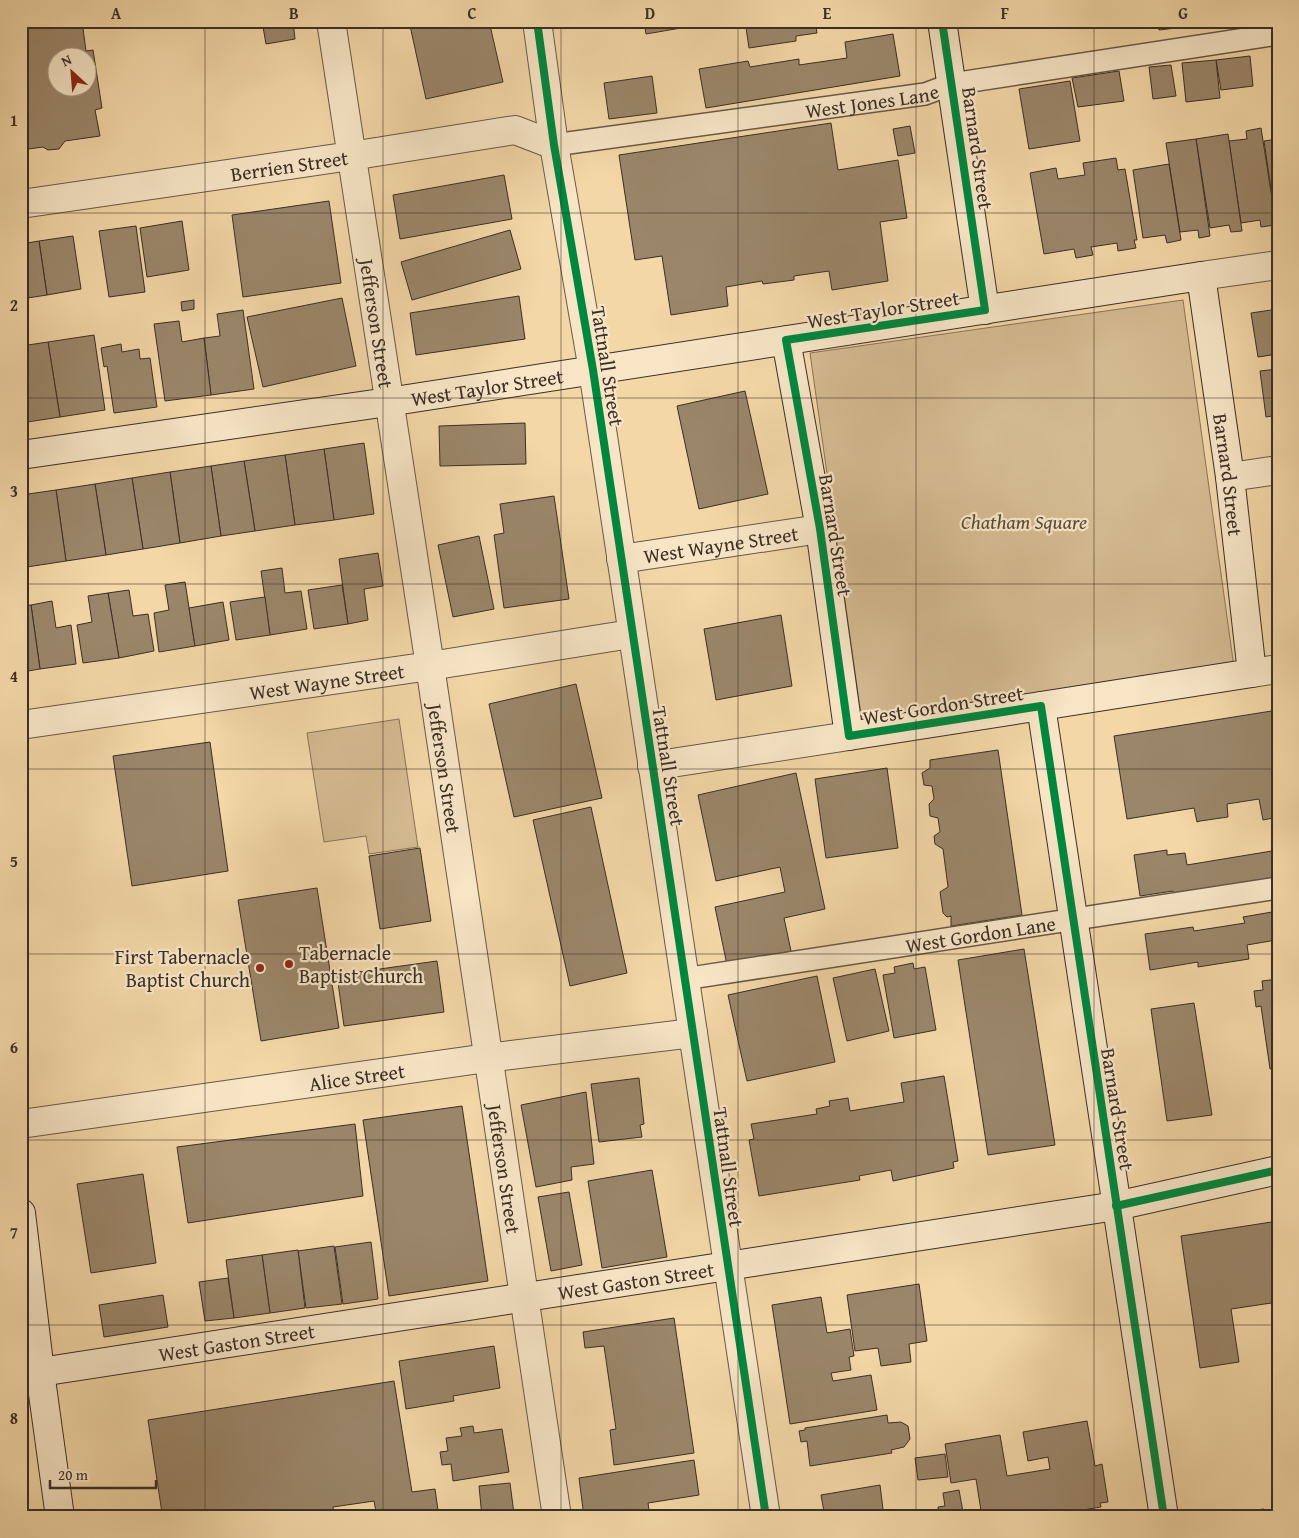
<svg xmlns="http://www.w3.org/2000/svg" width="1299" height="1538" viewBox="0 0 1299 1538" font-family="'Gentium Book Plus',serif">
	<style>
		.green { fill: #d4ba91; stroke: #88745c }
		.building { fill: #9b866a; stroke: #3b2e27; fill-rule: evenodd }
		.lines { fill: none; stroke-linecap: round; stroke-linejoin: round }
		.lane-casing { stroke: #695847; stroke-width: 24 }
		.street-casing { stroke: #695847; stroke-width: 30 }
		.secondary-casing { stroke: #3b2e27; stroke-width: 30 }
		.lane { stroke: #f7e5c6; stroke-width: 21 }
		.street { stroke: #f7e5c6; stroke-width: 28 }
		.secondary { stroke: #f7e5c6; stroke-width: 28 }
		.cycleway-casing { stroke: #f7e5c6; stroke-width: 11 }
		.cycleway { stroke: #00873e; stroke-width: 8 }
		.grid { fill: none; stroke: #3b2e27; stroke-width: 1; stroke-opacity: 0.55 }
		.poi-dot { fill: #8f2418; stroke: #f7e5c6; stroke-width: 2 }
		.labels { text-anchor: middle; dominant-baseline: central; stroke-width: 4.5; stroke-linejoin: round; paint-order: stroke }
		.street-label { font-size: 20px; fill: #3b2e27; stroke: #f7e5c6 }
		.park-label { font-size: 20px; font-style: italic; fill: #5a4a3c; stroke: #f7e5c6 }
		.poi-label { font-size: 20px; fill: #3b2e27; stroke: #f7e5c6; text-anchor: start }
		.neatline { fill: none; stroke: #3b2e27; stroke-width: 2 }
		.grid-label { font-size: 16px; text-anchor: middle; font-weight: bold; fill: #3b2e27 }
	</style>
	<rect width="100%" height="100%" fill="#f3d7a7"/>
	<filter id="stains"><feTurbulence type="fractalNoise" baseFrequency=".004" numOctaves="4"/><feColorMatrix values="0 0 0 0 .2 0 0 0 0 .09 0 0 0 0 .02 0 0 0 .5 -.17"/></filter>
	<radialGradient id="worn" r=".72"><stop offset=".6" stop-color="#630" stop-opacity="0"/><stop offset="1" stop-color="#630" stop-opacity=".3"/></radialGradient>
	<g class="green">
		<polygon points="1183,300 1237,689 1047,714 865,743 810,353"/>
		<polygon points="399,719 418,847 369,854 366,836 324,842 307,733"/>
	</g>
	<g class="building">
		<path d="M21,21H82L86,51L93,50L102,108L95,110L100,136L65,141L59,149L48,150L43,147L21,150ZM58,58H88V88H58Z"/>
		<polygon points="262,21 293,21 295,39 266,44"/>
		<polygon points="409,21 489,21 503,82 426,99"/>
		<polygon points="594,21 621,21 595,26"/>
		<polygon points="644,21 686,21 687,27 646,34"/>
		<polygon points="693,21 716,21 693,25"/>
		<polygon points="745,21 815,21 817,33 796,36 796,41 749,48"/>
		<polygon points="1158,21 1208,21 1209,24 1159,30"/>
		<polygon points="893,34 900,76 706,108 699,69 748,61 750,67 799,59 799,65 847,58 845,42"/>
		<polygon points="1250,56 1253,86 1221,90 1216,60"/>
		<polygon points="1216,60 1220,98 1186,102 1182,63"/>
		<polygon points="1171,65 1176,96 1153,99 1149,67"/>
		<polygon points="1119,71 1124,101 1078,107 1072,78"/>
		<polygon points="652,76 657,113 609,119 604,83"/>
		<polygon points="1070,81 1080,141 1029,149 1019,89"/>
		<polygon points="831,123 838,170 898,160 907,218 880,222 888,281 832,290 829,271 794,276 794,280 763,284 762,281 726,287 728,306 671,315 662,256 635,260 619,155"/>
		<polygon points="910,126 915,153 898,156 893,129"/>
		<polygon points="1261,128 1275,217 1275,225 1261,227 1260,220 1241,223 1229,141 1247,139 1246,131"/>
		<polygon points="1228,134 1242,231 1231,232 1229,225 1210,228 1196,139"/>
		<polygon points="1196,139 1210,236 1199,238 1198,230 1180,232 1166,143"/>
		<polygon points="1278,139 1278,216 1275,217 1264,141"/>
		<polygon points="1116,158 1118,170 1125,169 1137,240 1134,240 1136,248 1118,251 1117,243 1091,247 1093,255 1076,258 1074,249 1044,254 1030,173 1056,168 1058,179 1085,175 1083,163"/>
		<polygon points="1169,164 1181,240 1167,243 1165,235 1143,238 1133,170"/>
		<polygon points="504,175 512,219 400,239 393,195"/>
		<polygon points="329,201 341,283 243,297 232,215"/>
		<polygon points="182,221 189,270 147,277 140,228"/>
		<polygon points="136,226 145,292 109,297 99,231"/>
		<polygon points="510,230 521,269 412,300 401,262"/>
		<polygon points="73,236 81,289 47,295 39,241"/>
		<polygon points="39,241 47,295 21,299 21,244"/>
		<polygon points="519,296 525,339 416,355 410,313"/>
		<polygon points="342,298 356,366 263,387 247,317"/>
		<polygon points="194,300 194,309 182,311 181,302"/>
		<polygon points="1278,309 1278,354 1258,357 1251,313"/>
		<polygon points="243,310 254,389 211,395 204,338 220,336 217,314"/>
		<polygon points="179,321 182,342 204,338 211,395 165,401 154,324"/>
		<polygon points="94,335 105,410 60,417 48,342"/>
		<polygon points="48,342 60,417 21,423 21,346"/>
		<polygon points="121,344 122,352 139,349 140,359 150,358 157,407 114,413 107,366 104,367 101,348"/>
		<polygon points="1278,369 1278,415 1266,417 1260,371"/>
		<polygon points="745,391 768,494 699,509 677,406"/>
		<polygon points="525,423 526,464 440,466 439,426"/>
		<polygon points="364,443 374,514 334,520 324,449"/>
		<polygon points="324,449 334,520 295,525 285,455"/>
		<polygon points="285,455 295,525 255,531 244,461"/>
		<polygon points="244,461 255,531 221,536 211,466"/>
		<polygon points="211,466 221,536 180,543 170,472"/>
		<polygon points="170,472 180,543 143,549 132,478"/>
		<polygon points="132,478 143,549 106,555 95,484"/>
		<polygon points="95,484 106,555 66,561 56,490"/>
		<polygon points="56,490 66,561 27,567 21,528 21,495"/>
		<polygon points="554,496 569,599 504,608 494,535 504,533 500,504"/>
		<polygon points="21,528 27,567 21,568"/>
		<polygon points="479,536 494,609 453,617 438,545"/>
		<polygon points="378,553 383,586 364,589 368,620 348,624 339,559"/>
		<polygon points="282,568 285,593 301,591 307,629 270,635 261,571"/>
		<polygon points="185,582 195,646 159,652 154,613 169,610 165,585"/>
		<polygon points="342,585 348,624 314,629 308,590"/>
		<polygon points="129,590 133,616 148,614 154,651 119,658 108,593"/>
		<polygon points="108,593 119,658 83,663 77,625 92,622 88,596"/>
		<polygon points="265,597 270,635 236,640 230,602"/>
		<polygon points="52,601 56,628 71,625 76,664 40,669 31,605"/>
		<polygon points="223,602 229,640 195,646 189,608"/>
		<polygon points="31,605 40,669 22,672 21,606"/>
		<polygon points="781,615 792,686 716,700 704,629"/>
		<polygon points="576,684 602,798 514,817 489,704"/>
		<polygon points="1278,710 1278,817 1263,820 1259,799 1227,804 1228,817 1200,821 1197,822 1194,808 1127,819 1114,736"/>
		<polygon points="210,742 228,871 132,886 113,756"/>
		<polygon points="998,750 1022,915 951,926 951,916 947,917 943,913 940,892 948,887 943,849 935,844 934,836 940,832 938,818 930,816 929,804 934,799 932,786 924,785 922,773 930,768 930,760"/>
		<polygon points="887,768 898,848 826,858 815,779"/>
		<polygon points="796,773 825,909 784,918 791,951 727,965 715,907 785,892 780,867 716,881 698,795"/>
		<polygon points="591,807 627,973 570,986 533,820"/>
		<polygon points="420,848 431,921 380,929 369,856"/>
		<polygon points="1167,850 1167,855 1185,853 1187,865 1278,850 1278,878 1174,894 1173,891 1140,896 1134,855"/>
		<polygon points="317,888 339,1028 261,1041 238,900"/>
		<polygon points="1272,912 1276,940 1247,945 1249,959 1198,967 1198,962 1150,970 1145,934 1193,927 1194,931 1245,923 1243,917"/>
		<polygon points="1024,949 1055,1145 988,1155 958,960"/>
		<polygon points="437,961 444,1012 344,1026 337,975"/>
		<polygon points="913,963 914,969 925,967 936,1030 894,1038 883,975 895,973 894,967"/>
		<polygon points="875,969 889,1031 847,1041 833,978"/>
		<polygon points="817,976 835,1062 747,1081 728,995"/>
		<polygon points="1278,979 1278,1074 1274,1075 1273,1068 1270,1069 1261,1006 1256,1007 1254,991 1263,990 1262,981"/>
		<polygon points="1194,1003 1212,1115 1167,1121 1151,1009"/>
		<polygon points="944,1076 958,1161 953,1162 954,1168 893,1181 891,1170 859,1176 860,1180 759,1196 749,1140 754,1139 751,1124 817,1114 816,1109 830,1106 829,1101 848,1098 850,1111 904,1102 901,1083"/>
		<polygon points="639,1078 644,1124 640,1125 642,1137 599,1142 591,1084"/>
		<polygon points="586,1092 594,1164 571,1167 572,1180 536,1187 521,1105"/>
		<polygon points="462,1106 488,1281 389,1296 363,1120"/>
		<polygon points="355,1124 363,1196 188,1223 177,1147"/>
		<polygon points="652,1170 667,1257 602,1268 588,1181"/>
		<polygon points="143,1174 156,1263 91,1273 77,1184"/>
		<polygon points="569,1192 582,1265 551,1271 538,1197"/>
		<polygon points="1278,1221 1278,1302 1231,1309 1239,1362 1200,1368 1181,1236"/>
		<polygon points="371,1242 378,1299 343,1304 335,1247"/>
		<polygon points="334,1246 342,1304 306,1308 298,1251"/>
		<polygon points="298,1250 305,1308 270,1313 262,1255"/>
		<polygon points="262,1255 270,1313 234,1318 226,1260"/>
		<polygon points="228,1278 234,1318 205,1321 199,1282"/>
		<polygon points="919,1284 927,1341 909,1344 911,1362 881,1366 878,1348 855,1351 847,1295"/>
		<polygon points="163,1295 168,1327 104,1337 99,1305"/>
		<polygon points="821,1297 827,1333 850,1329 854,1356 849,1357 851,1370 831,1373 833,1381 871,1375 877,1410 790,1424 772,1305"/>
		<polygon points="674,1318 694,1453 614,1465 610,1430 616,1429 604,1346 585,1348 583,1332"/>
		<polygon points="494,1346 500,1388 453,1396 454,1401 406,1409 399,1361"/>
		<polygon points="394,1381 412,1492 435,1489 439,1517 377,1517 374,1501 333,1507 334,1517 152,1517 162,1513 148,1420"/>
		<polygon points="887,1415 888,1423 901,1422 908,1426 910,1439 904,1447 891,1450 892,1453 810,1466 807,1441 801,1442 799,1431 805,1430 805,1428"/>
		<polygon points="1087,1421 1095,1466 1102,1464 1108,1502 1100,1503 1101,1507 1040,1517 982,1517 976,1479 951,1483 945,1444 1000,1435 1007,1476 1050,1469 1048,1457 1028,1461 1023,1432"/>
		<polygon points="473,1426 474,1433 502,1429 509,1472 453,1481 451,1464 442,1465 440,1452 448,1451 446,1438 462,1436 460,1428"/>
		<polygon points="945,1454 948,1477 918,1480 915,1458"/>
		<polygon points="694,1460 699,1495 648,1503 649,1510 602,1517 584,1517 579,1478"/>
		<polygon points="510,1483 514,1514 482,1517 479,1486"/>
		<polygon points="880,1485 884,1517 825,1517 821,1495"/>
		<polygon points="959,1490 964,1517 939,1517 938,1507 945,1506 943,1493"/>
		<polygon points="1264,1509 1266,1517 1249,1517 1248,1511"/>
	</g>
	<g class="lines">
		<defs>
			<g id="lane">
				<path id="s1" d="M554,145L925,94L952,84L1278,34"/>
				<path id="s2" d="M684,979L1278,888"/>
			</g>
			<g id="street">
				<path id="s3" d="M331,21L430,666L557,1517"/>
				<polyline points="537,21 554,145 593,370 766,1517"/>
				<path id="s4" d="M21,204L351,156L515,130L554,145"/>
				<polyline points="1201,276 1278,265"/>
				<polyline points="1230,477 1278,470"/>
				<path id="s5" d="M621,559L820,529"/>
				<polyline points="1252,673 1278,669"/>
				<path id="s6" d="M21,725L430,666L631,634"/>
				<polyline points="652,766 849,736"/>
				<path id="s7" d="M21,1124L487,1058L693,1033"/>
			</g>
			<g id="secondary">
				<polyline points="942,21 985,310"/>
				<path id="s8" d="M21,455L388,402L1201,276L1230,477L1252,673L849,736L820,529L786,340"/>
				<polyline points="1041,706 1164,1517"/>
				<polyline points="21,1213 40,1372 60,1517"/>
				<path id="s9" d="M21,1375L1116,1206L1278,1170"/>
			</g>
		</defs>
		<use href="#lane" class="lane-casing"/>
		<use href="#street" class="street-casing"/>
		<use href="#secondary" class="secondary-casing"/>
		<use href="#lane" class="lane"/>
		<use href="#street" class="street"/>
		<use href="#secondary" class="secondary"/>
		<defs>
			<g id="cycleway">
				<polyline points="537,21 554,145 593,370 766,1517"/>
				<polyline points="942,21 985,310 786,340 820,529 849,736 1041,706 1164,1517"/>
				<polyline points="1116,1206 1278,1170"/>
			</g>
		</defs>
		<use href="#cycleway" class="cycleway-casing"/>
		<use href="#cycleway" class="cycleway"/>
	</g>
	<path class="grid" d="M205,21V1517M383,21V1517M561,21V1517M738,21V1517M916,21V1517M1094,21V1517M21,213H1278M21,398H1278M21,584H1278M21,769H1278M21,954H1278M21,1140H1278M21,1325H1278"/>
	<g class="poi-dot">
		<circle cx="289" cy="964" r="5"/>
		<circle cx="260" cy="968" r="5"/>
	</g>
	<g class="labels">
		<g class="street-label">
			<text stroke="none"><textPath href="#s1" startOffset="321">West Jones Lane</textPath></text>
			<text transform="translate(978 148) rotate(82)">Barnard Street</text>
			<text stroke="none"><textPath href="#s4" startOffset="271">Berrien Street</textPath></text>
			<text transform="translate(883 309) rotate(-9)">West Taylor Street</text>
			<text stroke="none"><textPath href="#s3" startOffset="306">Jefferson Street</textPath></text>
			<text transform="translate(608 366) rotate(81)">Tattnall Street</text>
			<text stroke="none"><textPath href="#s8" startOffset="471">West Taylor Street</textPath></text>
			<text stroke="none"><textPath href="#s8" startOffset="1394">Barnard Street</textPath></text>
			<text transform="translate(836 535) rotate(81)">Barnard Street</text>
			<text stroke="none"><textPath href="#s5" startOffset="101">West Wayne Street</textPath></text>
			<text stroke="none"><textPath href="#s6" startOffset="309">West Wayne Street</textPath></text>
			<text transform="translate(943 705) rotate(-9)">West Gordon Street</text>
			<text transform="translate(669 766) rotate(81)">Tattnall Street</text>
			<text stroke="none"><textPath href="#s3" startOffset="756">Jefferson Street</textPath></text>
			<text stroke="none"><textPath href="#s2" startOffset="300">West Gordon Lane</textPath></text>
			<text stroke="none"><textPath href="#s7" startOffset="339">Alice Street</textPath></text>
			<text transform="translate(1118 1109) rotate(81)">Barnard Street</text>
			<text transform="translate(729 1167) rotate(82)">Tattnall Street</text>
			<text stroke="none"><textPath href="#s3" startOffset="1161">Jefferson Street</textPath></text>
			<text stroke="none"><textPath href="#s9" startOffset="622">West Gaston Street</textPath></text>
			<text stroke="none"><textPath href="#s9" startOffset="218">West Gaston Street</textPath></text>
		</g>
		<g class="park-label">
			<text x="1024" y="521">Chatham Square</text>
		</g>
		<g class="poi-label">
			<text x="299" y="952">Tabernacle<tspan x="299" dy="23">Baptist Church</tspan></text>
			<text x="250" y="956" text-anchor="end">First Tabernacle<tspan x="250" dy="23">Baptist Church</tspan></text>
		</g>
	</g>
	<rect width="1299" height="1538" fill="none" stroke="#f3d7a7" stroke-width="55"/>
	<g transform="translate(72 72) rotate(334)"><circle r="24" fill="#f7e5c6" stroke="#ac9c86"/>
	<path d="M0-4L9 19L0 12L-9 19Z" fill="#8f2418"/>
	<text y="-8" font-size="14" font-weight="bold" text-anchor="middle" fill="#3b2e27">N</text>
	</g>
	<path d="M50 1480v8h106v-8" fill="none" stroke="#3b2e27" stroke-width="2.5"/>
	<text x="58" y="1480" font-size="15" fill="#3b2e27" stroke="#f7e5c6" stroke-width="4" paint-order="stroke">20 m</text>
	<rect x="28" y="28" width="1244" height="1482" class="neatline"/>
	<g class="grid-label">
		<text x="116" y="19">A</text>
		<text x="294" y="19">B</text>
		<text x="472" y="19">C</text>
		<text x="650" y="19">D</text>
		<text x="827" y="19">E</text>
		<text x="1005" y="19">F</text>
		<text x="1183" y="19">G</text>
		<text x="14" y="126">1</text>
		<text x="14" y="311">2</text>
		<text x="14" y="497">3</text>
		<text x="14" y="682">4</text>
		<text x="14" y="867">5</text>
		<text x="14" y="1053">6</text>
		<text x="14" y="1238">7</text>
		<text x="14" y="1424">8</text>
	</g>
	<rect width="100%" height="100%" filter="url(#stains)"/>
	<rect width="100%" height="100%" fill="url(#worn)"/>
</svg>
